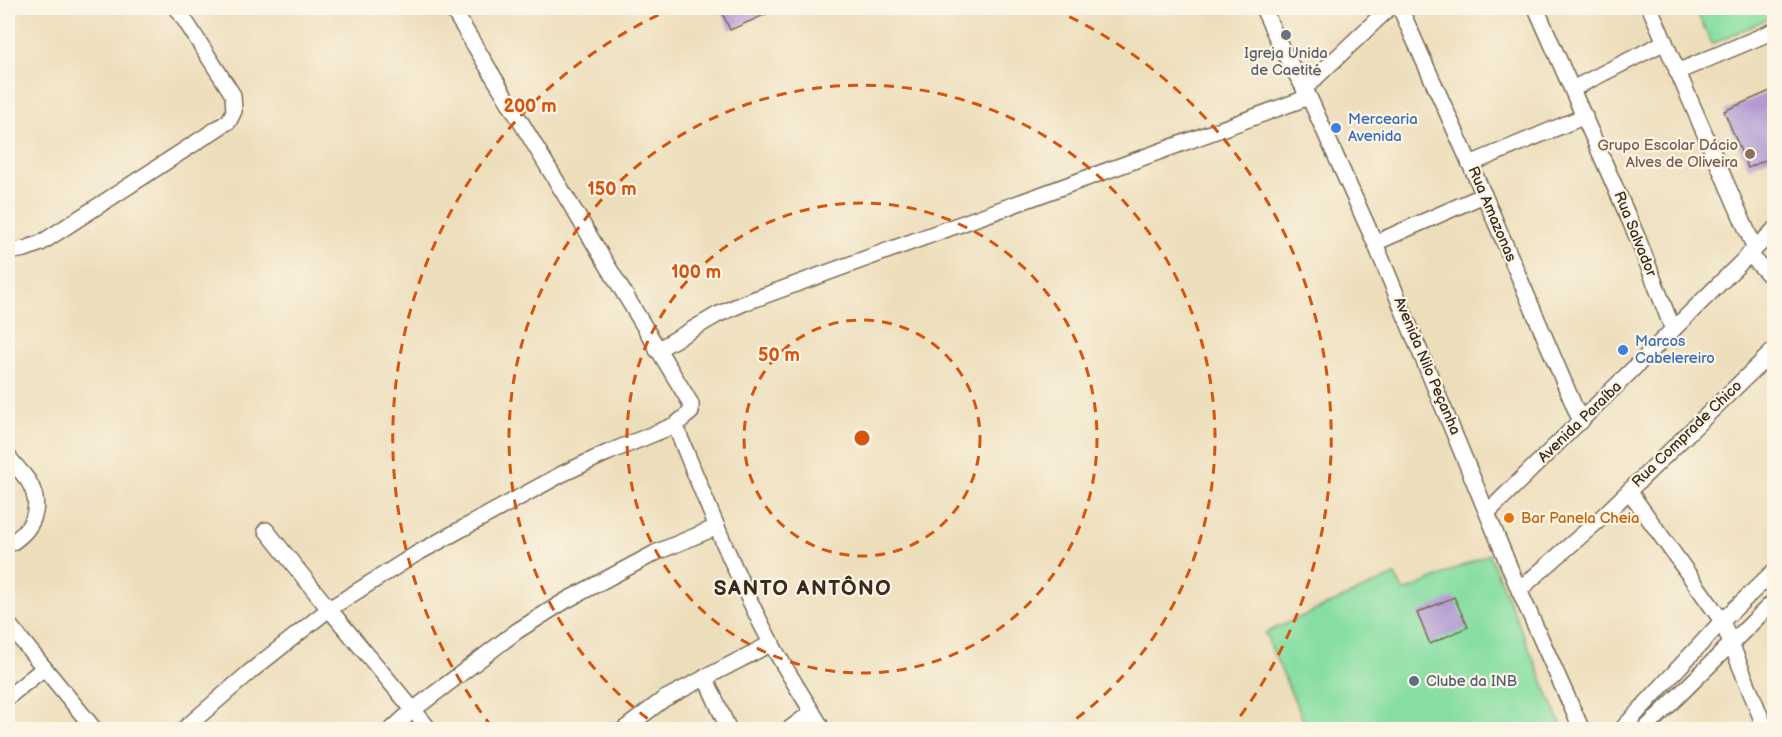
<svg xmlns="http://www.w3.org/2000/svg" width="1782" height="737" viewBox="0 0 1782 737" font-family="'Balsamiq Sans',sans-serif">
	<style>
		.green { fill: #86dea2; stroke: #608460; stroke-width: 1.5 }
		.building { fill: #b39bd2 }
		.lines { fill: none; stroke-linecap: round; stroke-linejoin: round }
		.minor-casing { stroke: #796955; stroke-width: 18 }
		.minor { stroke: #fff; stroke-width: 15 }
		.ring { fill: none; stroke: #d7540e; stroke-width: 3; stroke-dasharray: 10 8 }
		.worship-dot { fill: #6b7280; stroke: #fcf5e5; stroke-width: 2 }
		.shop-dot { fill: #3f7fe0; stroke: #fcf5e5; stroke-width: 2 }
		.education-dot { fill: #8d6e63; stroke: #fcf5e5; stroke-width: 2 }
		.food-dot { fill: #e8710a; stroke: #fcf5e5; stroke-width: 2 }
		.service-dot { fill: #5c6f8a; stroke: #fcf5e5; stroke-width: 2 }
		.labels { text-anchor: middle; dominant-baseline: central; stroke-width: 4.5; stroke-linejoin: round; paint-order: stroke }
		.worship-label { font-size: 15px; fill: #5b616d; stroke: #fcf5e5 }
		.shop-label { font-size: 15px; fill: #366cbe; stroke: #fcf5e5; text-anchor: start }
		.education-label { font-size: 15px; fill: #785e54; stroke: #fcf5e5; text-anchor: end }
		.street-label { font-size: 15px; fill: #3b2a1e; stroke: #fcf5e5 }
		.food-label { font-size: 15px; fill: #c56008; stroke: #fcf5e5; text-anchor: start }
		.service-label { font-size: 15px; fill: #4e5e75; stroke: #fcf5e5; text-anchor: start }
		.district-label { font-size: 21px; font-weight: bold; letter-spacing: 1.5px; fill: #3b2a1e; stroke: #fcf5e5 }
		.centre { fill: #d7540e; stroke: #fcf5e5; stroke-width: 3 }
		.ring-label { font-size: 18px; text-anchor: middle; font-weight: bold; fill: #d7540e; stroke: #fcf5e5; stroke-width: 4.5; stroke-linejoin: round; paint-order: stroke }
	</style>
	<rect width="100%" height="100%" fill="#fcf5e5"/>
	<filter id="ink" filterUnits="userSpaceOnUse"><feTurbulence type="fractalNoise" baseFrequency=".0167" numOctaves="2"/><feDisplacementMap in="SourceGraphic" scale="12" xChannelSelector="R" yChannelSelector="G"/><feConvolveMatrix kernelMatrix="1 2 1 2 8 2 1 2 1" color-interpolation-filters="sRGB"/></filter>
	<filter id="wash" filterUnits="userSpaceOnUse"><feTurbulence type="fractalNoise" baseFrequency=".008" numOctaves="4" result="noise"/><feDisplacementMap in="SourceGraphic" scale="24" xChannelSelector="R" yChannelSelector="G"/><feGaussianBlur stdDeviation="1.35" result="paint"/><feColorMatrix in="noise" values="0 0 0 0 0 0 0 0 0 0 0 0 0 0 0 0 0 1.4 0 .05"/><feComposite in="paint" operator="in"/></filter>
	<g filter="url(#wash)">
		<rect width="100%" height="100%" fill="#eddebb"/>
		<g class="green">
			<polygon points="1695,8 1767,8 1772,17 1712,44"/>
			<polygon points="1489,554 1563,729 1307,729 1265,633 1395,575 1404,592"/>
		</g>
		<g id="blocks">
			<g class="building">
				<polygon points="720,8 780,8 730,30"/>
				<polygon points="1770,91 1774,102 1774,156 1748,168 1724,111"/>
				<polygon points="1454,597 1468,627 1430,644 1417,613"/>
			</g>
		</g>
	</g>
	<g filter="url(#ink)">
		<use href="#blocks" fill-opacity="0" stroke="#796955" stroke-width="1.5"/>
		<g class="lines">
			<defs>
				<g id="minor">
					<polyline points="1263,8 1282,49 1309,97 1375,243 1519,590 1582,730"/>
					<polyline points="1400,8 1484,195 1581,422"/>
					<polyline points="1536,8 1638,239 1673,330"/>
					<polyline points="1650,8 1755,249"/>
					<polyline points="1677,72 1774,31"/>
					<polyline points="1304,89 1389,8"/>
					<polyline points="1572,89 1665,42"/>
					<polyline points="1470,164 1585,116"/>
					<polyline points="1375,243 1484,195"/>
					<polyline points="8,252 25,249 41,243 229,121 234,111 233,95 177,8"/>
					<polyline points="1749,254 1774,280"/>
					<polyline points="657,350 717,315 744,303 1309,97"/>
					<path d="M675,425C705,498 734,573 771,643C787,672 806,701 823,730"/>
					<path d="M8,456C14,465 23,473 29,482C44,509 32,531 8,545"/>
					<polyline points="1629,491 1722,621 1766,730"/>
					<polyline points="1488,512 1774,230"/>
					<polyline points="266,530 329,609 430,730"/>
					<polyline points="1519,590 1599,520 1774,350"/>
					<polyline points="10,626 95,730"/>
					<polyline points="705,677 729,730"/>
					<polyline points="8,697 44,668"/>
					<polyline points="183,730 251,671 329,609 416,554 562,474 607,453 675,425 691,412 691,404 452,8"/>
					<polyline points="391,730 413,710 517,631 565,601 655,553 717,527"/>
					<polyline points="623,730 664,699 772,643"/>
					<polyline points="788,730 812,712"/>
					<polyline points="1621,730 1722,621 1774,571"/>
					<polyline points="1644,730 1774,601"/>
				</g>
			</defs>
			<use href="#minor" class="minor-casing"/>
			<use href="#minor" class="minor"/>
		</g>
	</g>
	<g class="ring">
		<circle cx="862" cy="438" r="118"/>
		<circle cx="862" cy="438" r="235"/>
		<path d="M662 729A353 353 0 1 1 1062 729"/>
		<path d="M492 727A470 470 0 0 1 671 9M1053 9A470 470 0 0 1 1232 727"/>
	</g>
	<circle class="worship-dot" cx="1286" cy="35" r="6"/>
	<g class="shop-dot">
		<circle cx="1336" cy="128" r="6"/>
		<circle cx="1623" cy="350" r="6"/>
	</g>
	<circle class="education-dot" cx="1750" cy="154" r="6"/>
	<circle class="food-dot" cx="1509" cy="518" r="6"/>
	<circle class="service-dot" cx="1414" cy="681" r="6"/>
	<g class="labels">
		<g class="worship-label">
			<text x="1286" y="53">Igreja Unida<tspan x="1286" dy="17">de Caetité</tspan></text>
		</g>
		<g class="shop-label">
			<text x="1348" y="119">Mercearia<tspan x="1348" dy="17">Avenida</tspan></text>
			<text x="1635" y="341">Marcos<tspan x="1635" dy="17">Cabelereiro</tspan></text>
		</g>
		<g class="education-label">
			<text x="1738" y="145">Grupo Escolar Dácio<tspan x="1738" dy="17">Alves de Oliveira</tspan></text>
		</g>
		<g class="street-label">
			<text transform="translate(1492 214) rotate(67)">Rua Amazonas</text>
			<text transform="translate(1635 234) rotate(68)">Rua Salvador</text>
			<text transform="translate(1427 366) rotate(67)">Avenida Nilo Peçanha</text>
			<text transform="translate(1580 422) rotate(-44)">Avenida Paraíba</text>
			<text transform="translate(1687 434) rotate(-44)">Rua Comprade Chico</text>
		</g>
		<g class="food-label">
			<text x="1521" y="518">Bar Panela Cheia</text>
		</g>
		<g class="service-label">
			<text x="1426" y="681">Clube da INB</text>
		</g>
		<g class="district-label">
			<text x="803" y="588">SANTO ANTÔNO</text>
		</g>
	</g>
	<circle cx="862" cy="438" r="9" class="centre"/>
	<g class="ring-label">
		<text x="530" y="112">200 m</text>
		<text x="612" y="195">150 m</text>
		<text x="696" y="278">100 m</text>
		<text x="779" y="361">50 m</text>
	</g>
	<rect width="1782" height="737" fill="none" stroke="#fcf5e5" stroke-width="30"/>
</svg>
